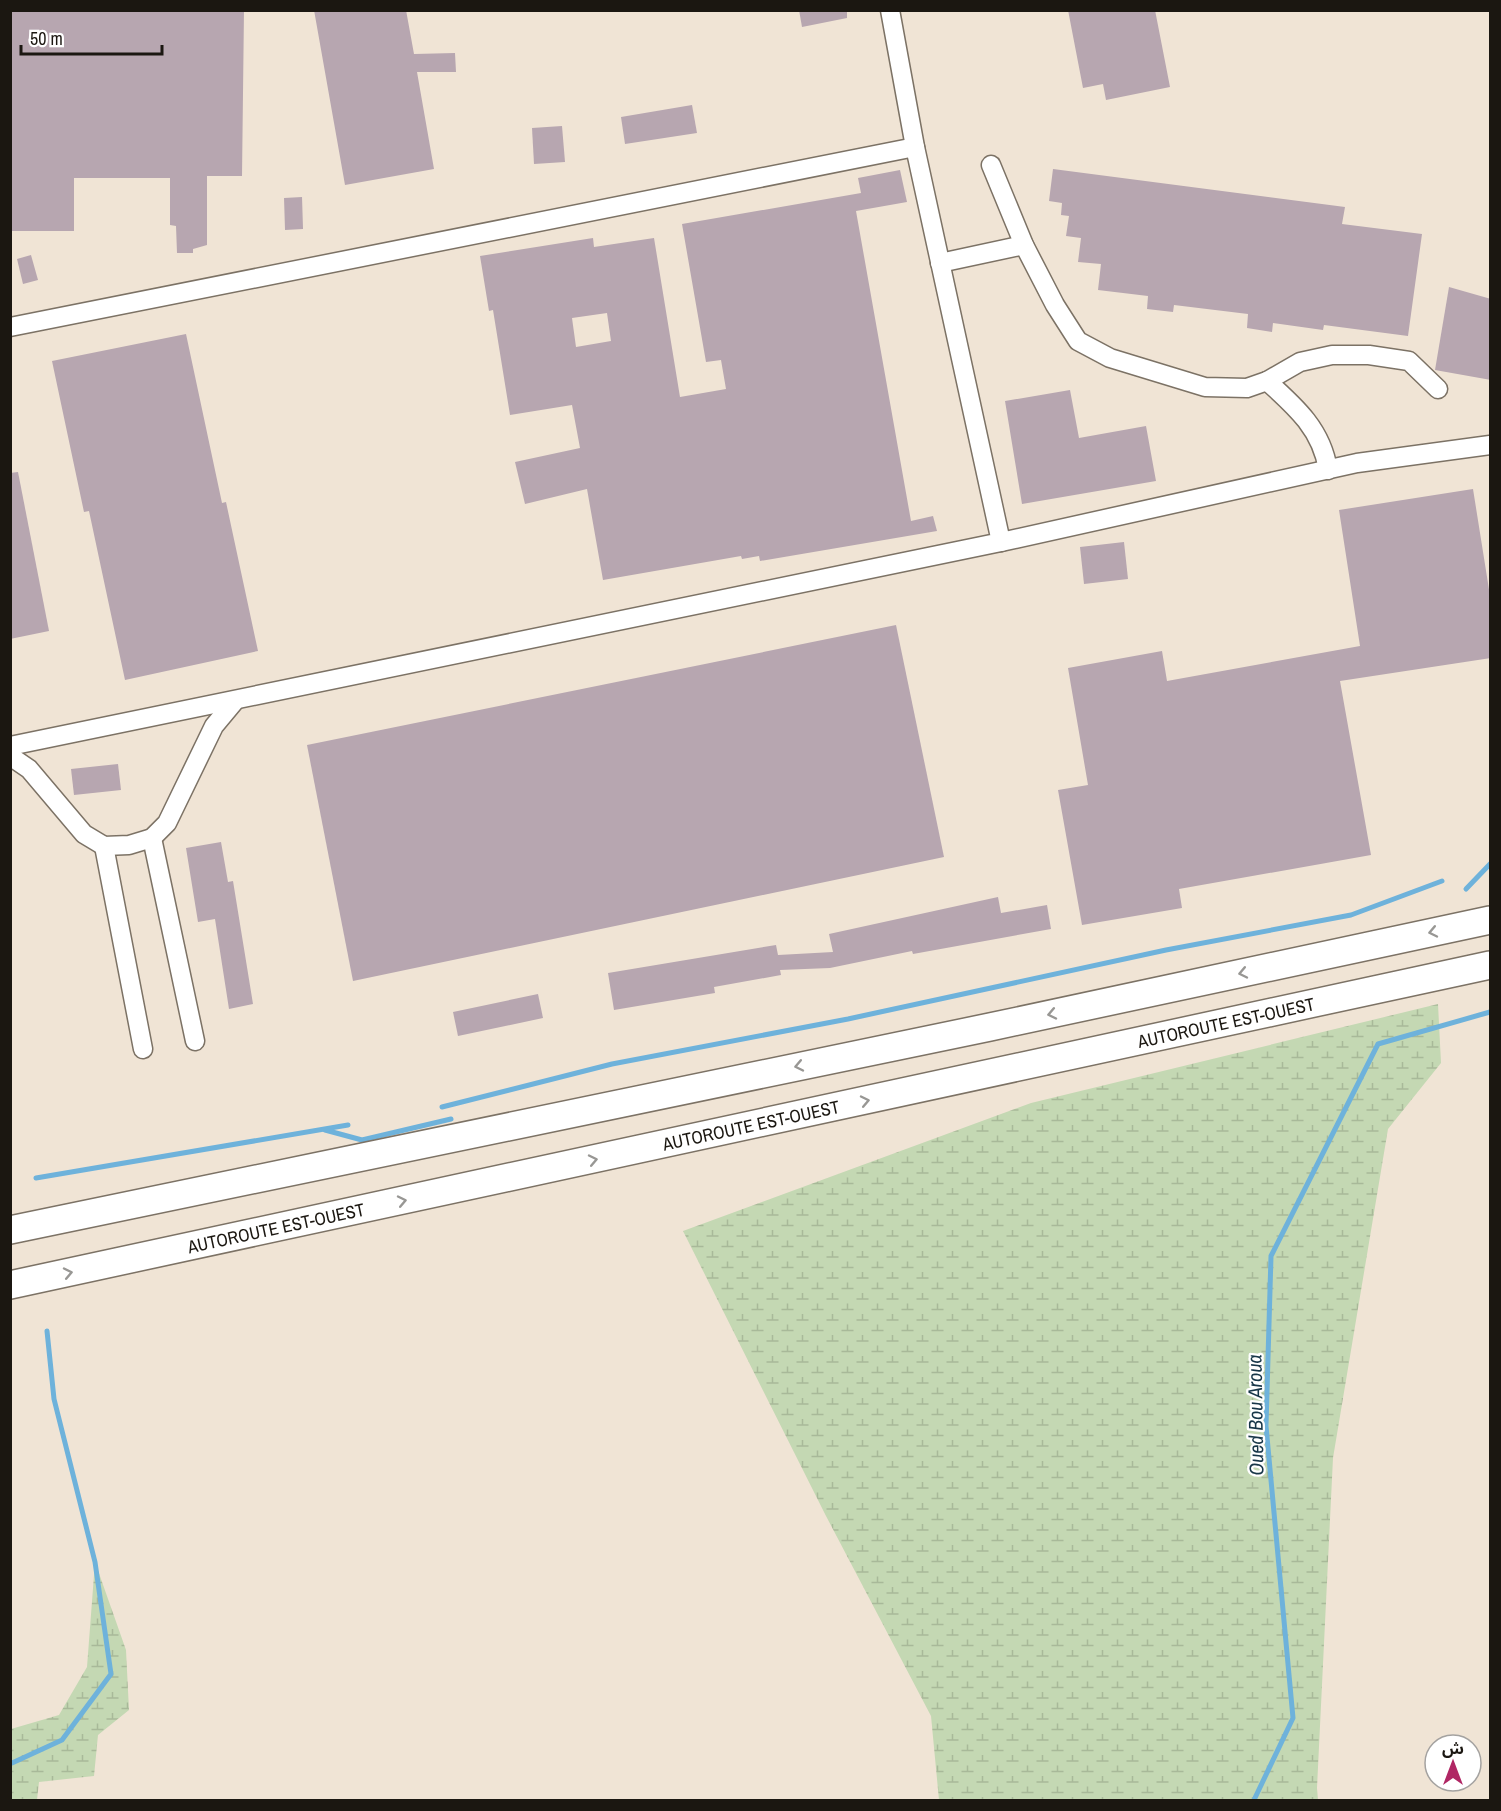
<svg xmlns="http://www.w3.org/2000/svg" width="1501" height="1811" viewBox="0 0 1501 1811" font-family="'Archivo Narrow','Noto Sans Arabic',sans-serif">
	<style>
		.wetland { fill: url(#wetland-marsh) }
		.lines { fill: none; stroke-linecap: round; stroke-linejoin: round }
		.stream { stroke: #6eb2db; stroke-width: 5 }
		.building { fill: #b7a6b0; fill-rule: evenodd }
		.minor-casing { stroke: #7c7265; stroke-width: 21 }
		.highway-casing { stroke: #7c7265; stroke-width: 30 }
		.minor { stroke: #fff; stroke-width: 18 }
		.highway { stroke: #fff; stroke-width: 27 }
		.oneway { stroke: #989794 }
		.labels { text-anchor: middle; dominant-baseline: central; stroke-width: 4.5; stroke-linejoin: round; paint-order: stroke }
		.street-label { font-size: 18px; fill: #1b1711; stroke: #fff }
		.water-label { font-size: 20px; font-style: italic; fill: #173648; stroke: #fff }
	</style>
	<defs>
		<pattern id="wetland-marsh" width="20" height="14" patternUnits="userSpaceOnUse" patternTransform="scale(1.5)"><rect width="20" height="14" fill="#c4d8b3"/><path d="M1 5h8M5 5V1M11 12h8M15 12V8" fill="none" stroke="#a8b999"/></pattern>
	</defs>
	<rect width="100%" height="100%" fill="#f0e4d5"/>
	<g class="wetland">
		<polygon points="1438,1004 1441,1063 1388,1129 1333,1458 1317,1788 1318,1800 939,1800 931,1716 826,1516 683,1231 1031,1103"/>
		<polygon points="95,1562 126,1650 129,1710 98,1735 94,1776 39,1782 37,1800 11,1800 11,1729 59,1715 87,1667"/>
	</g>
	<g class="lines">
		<g class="stream">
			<polyline points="1466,889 1490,864"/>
			<polyline points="442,1107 612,1064 848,1019 1166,950 1351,915 1442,881"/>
			<polyline points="325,1130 362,1140 451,1119"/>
			<polyline points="36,1178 348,1125"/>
			<polyline points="12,1763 62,1740 111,1674 95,1562 54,1399 47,1331"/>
			<polyline points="1254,1800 1293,1718 1266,1426 1271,1256 1378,1044 1490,1012"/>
		</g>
	</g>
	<g class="building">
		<polygon points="10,10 244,10 242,176 207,176 207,245 193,249 193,253 177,253 176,226 170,225 170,178 74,178 74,231 10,231"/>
		<polygon points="314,10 406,10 414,54 455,53 456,72 417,72 434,169 345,185"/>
		<polygon points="799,10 847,10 847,18 802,27"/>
		<polygon points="1068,10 1155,10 1170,87 1106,100 1103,84 1083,88"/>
		<polygon points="692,105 697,133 625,144 621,117"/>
		<polygon points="562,126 565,162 534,164 532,128"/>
		<polygon points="1053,169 1345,207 1342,224 1422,234 1408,336 1324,325 1323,330 1273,323 1272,332 1247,328 1248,314 1174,305 1173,312 1147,309 1148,296 1098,290 1101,264 1078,262 1081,238 1066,236 1069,216 1061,215 1062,203 1049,201"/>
		<path d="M900,170L907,202L856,211L911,521L933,516L937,531L760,561L759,556L742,559L741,556L603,580L587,489L525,504L515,462L580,448L572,405L510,415L493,310L489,311L480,256L593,238L594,247L654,238L680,397L726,389L721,360L706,362L682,224L861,193L858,178ZM607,313L611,341L576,347L572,318Z"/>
		<polygon points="302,197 303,229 285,230 284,198"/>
		<polygon points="31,255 38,280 23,284 17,259"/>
		<polygon points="1449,287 1491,299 1491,380 1435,370"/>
		<polygon points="186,334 222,503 226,502 258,651 125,680 89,511 84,512 52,361"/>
		<polygon points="1070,390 1079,438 1146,426 1156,481 1022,504 1005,401"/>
		<polygon points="18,472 49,631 10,639 10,473"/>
		<polygon points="1473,489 1491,602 1491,658 1340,681 1371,855 1179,889 1182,908 1082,925 1058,790 1088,785 1068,668 1162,651 1167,681 1360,646 1339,510"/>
		<polygon points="1124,542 1128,579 1084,584 1080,547"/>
		<polygon points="896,625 944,857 353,981 307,745"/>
		<polygon points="118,764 121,790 74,795 71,769"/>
		<polygon points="221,842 228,882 233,881 253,1004 229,1009 215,919 198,922 186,848"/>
		<polygon points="998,897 1001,913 1047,905 1051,929 913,954 912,951 830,968 780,970 781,975 714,987 715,993 614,1010 608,973 776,945 778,955 833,952 829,934"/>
		<polygon points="538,994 543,1018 458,1036 453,1012"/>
	</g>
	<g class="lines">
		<defs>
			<g id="minor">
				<polyline points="991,165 1024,245 1055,305 1078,341 1110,358 1205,387 1247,388 1267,381 1300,362 1332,355 1369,355 1409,361 1438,389"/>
				<polyline points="940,263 1024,245"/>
				<polyline points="10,327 915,147"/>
				<path d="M1267,381C1296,407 1322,430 1328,470"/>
				<polyline points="1001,542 1357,463 1490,445"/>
				<polyline points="10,746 1001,542 915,147 890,10"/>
				<polyline points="10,756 29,769 84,834 104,846 129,845 152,838 167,823 214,726 234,702"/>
				<polyline points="152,838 195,1041"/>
				<polyline points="104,846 143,1049"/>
			</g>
			<g id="highway">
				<polyline points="10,1230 990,1027 1490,920"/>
				<path id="s1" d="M10,1285L1490,965"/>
			</g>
		</defs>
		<use href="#minor" class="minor-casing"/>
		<use href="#highway" class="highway-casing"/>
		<use href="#minor" class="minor"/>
		<use href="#highway" class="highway"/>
	</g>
	<defs><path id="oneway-chevron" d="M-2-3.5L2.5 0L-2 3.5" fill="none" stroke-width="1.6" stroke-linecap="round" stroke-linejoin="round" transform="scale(1.5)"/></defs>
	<g class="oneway">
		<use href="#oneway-chevron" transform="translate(1433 932) rotate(168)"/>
		<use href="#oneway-chevron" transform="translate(1243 973) rotate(168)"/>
		<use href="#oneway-chevron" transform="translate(1052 1014) rotate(168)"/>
		<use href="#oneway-chevron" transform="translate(799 1066) rotate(168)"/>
		<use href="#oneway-chevron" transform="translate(865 1101) rotate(-12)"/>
		<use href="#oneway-chevron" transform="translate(593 1160) rotate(-12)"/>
		<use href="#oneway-chevron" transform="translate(402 1201) rotate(-12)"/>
		<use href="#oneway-chevron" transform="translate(68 1273) rotate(-12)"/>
	</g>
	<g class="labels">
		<g class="street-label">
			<text stroke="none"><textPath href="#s1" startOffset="1244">AUTOROUTE EST-OUEST</textPath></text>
			<text stroke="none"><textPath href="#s1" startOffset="758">AUTOROUTE EST-OUEST</textPath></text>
			<text stroke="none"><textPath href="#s1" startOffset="272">AUTOROUTE EST-OUEST</textPath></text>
		</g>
		<g class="water-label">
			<text transform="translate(1255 1415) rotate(-91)">Oued Bou Aroua</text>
		</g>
	</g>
	<rect width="1501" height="1811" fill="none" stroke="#1b1711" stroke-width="24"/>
	<g transform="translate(1453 1763)"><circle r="28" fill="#ffffff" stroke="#a4a2a0" stroke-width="1.5"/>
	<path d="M0-4.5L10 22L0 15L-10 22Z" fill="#b02664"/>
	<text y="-9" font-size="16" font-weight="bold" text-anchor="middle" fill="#1b1711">ش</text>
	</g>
	<path d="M21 45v9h141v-9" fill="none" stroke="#1b1711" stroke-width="3"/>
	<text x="30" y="45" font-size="18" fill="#1b1711" stroke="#ffffff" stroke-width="4.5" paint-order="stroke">50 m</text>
</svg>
